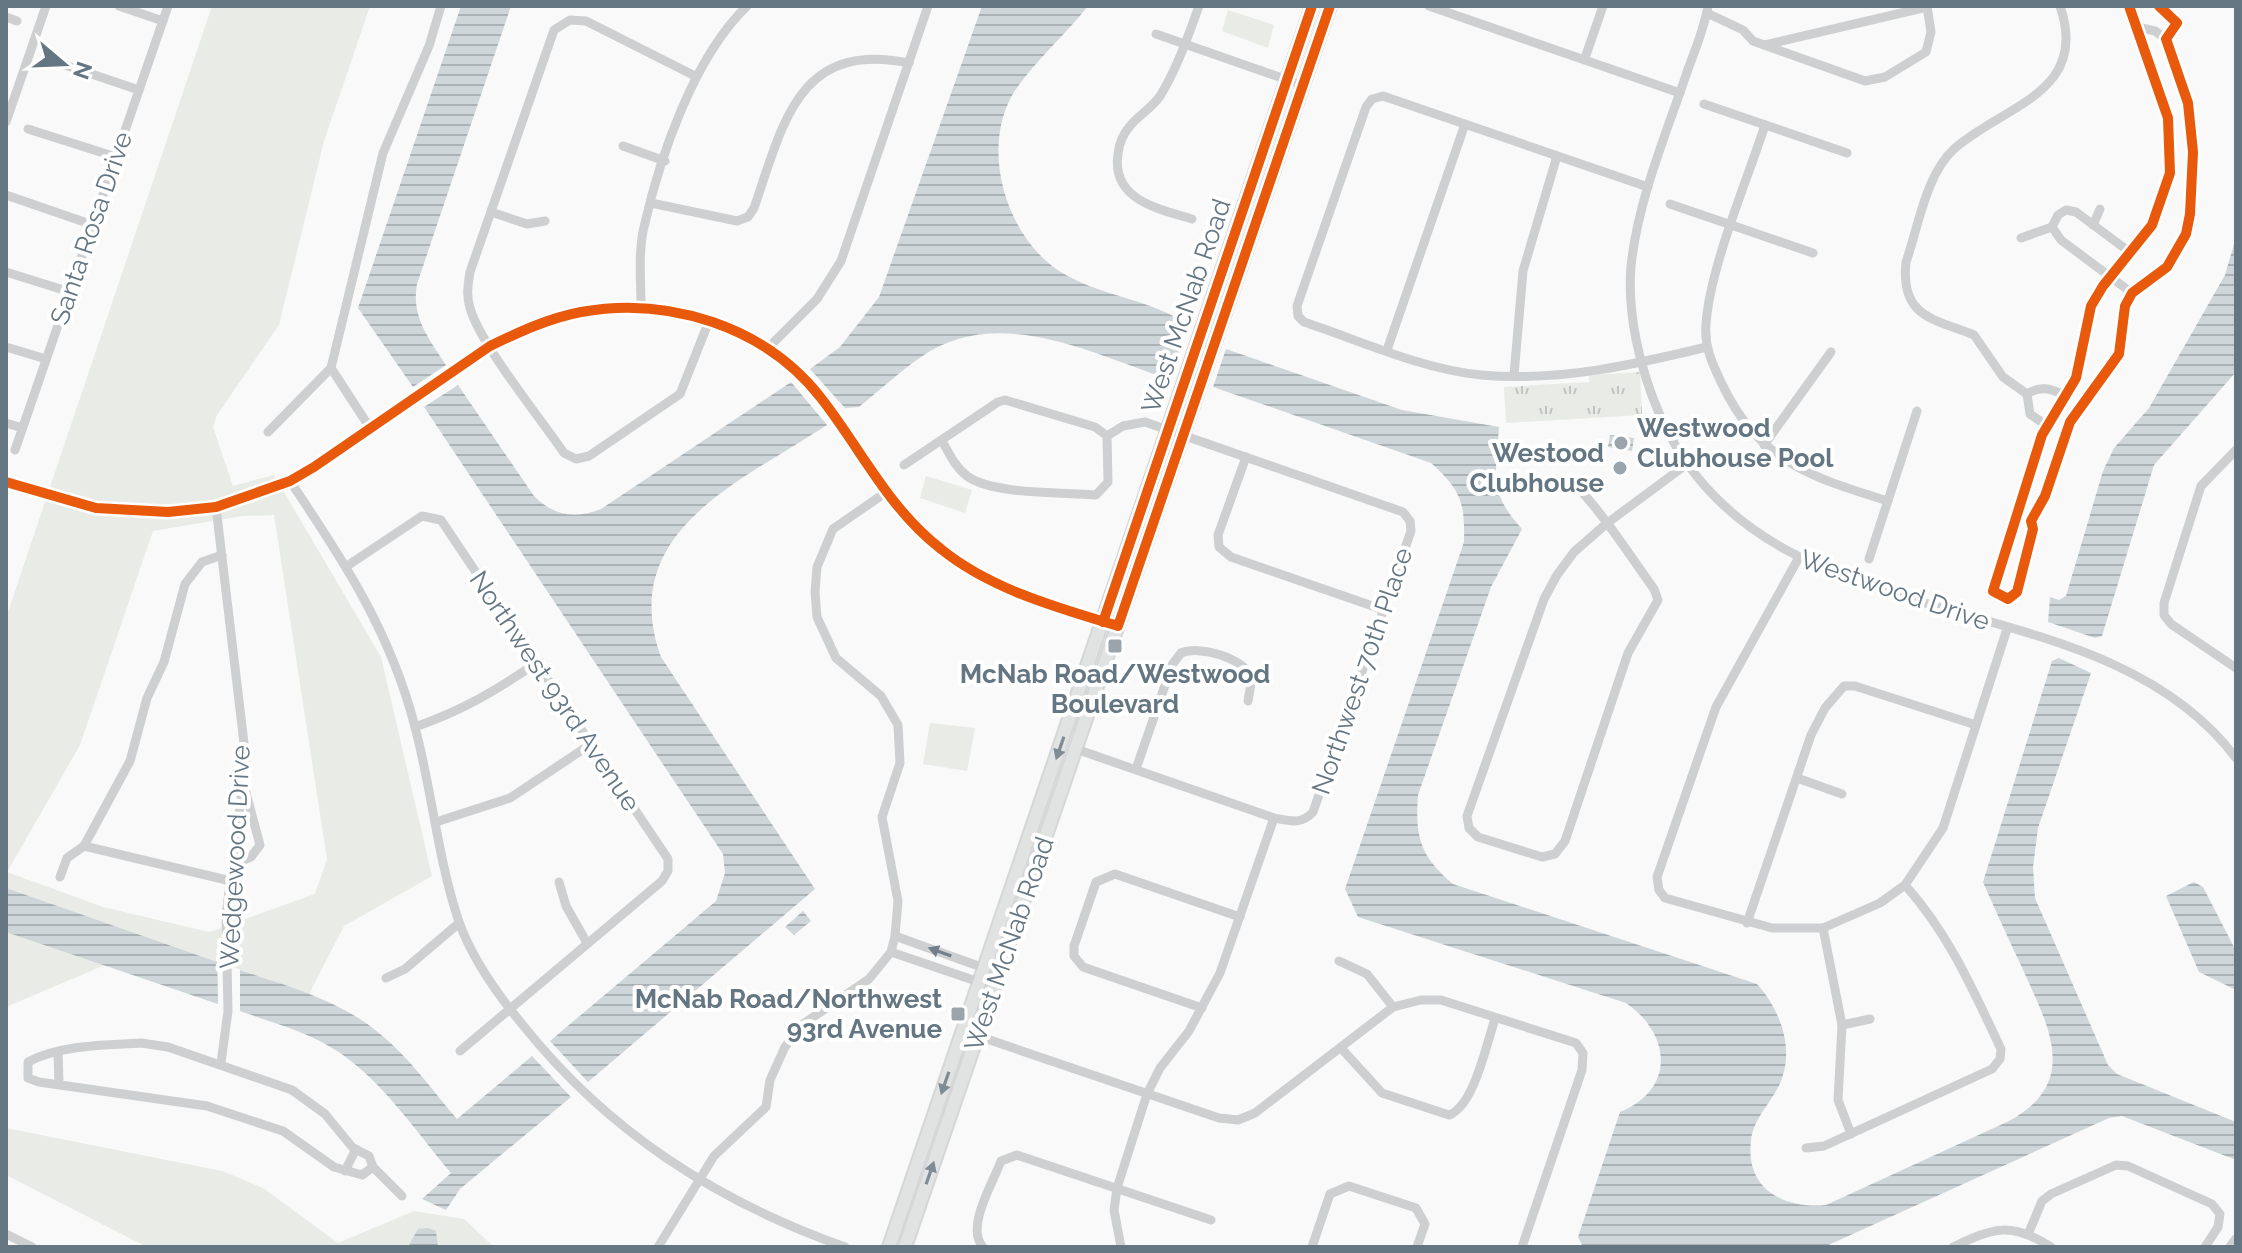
<svg xmlns="http://www.w3.org/2000/svg" width="2242" height="1253" viewBox="0 0 2242 1253" font-family="Raleway,sans-serif">
	<style>
		.green { fill: #e8ebe6; fill-rule: evenodd }
		.park { fill: url(#park-tufts) }
		.water { fill: url(#water-rules) }
		.lines { fill: none; stroke-linecap: round; stroke-linejoin: round }
		.secondary-casing { stroke: #d5d6d7; stroke-width: 16 }
		.minor { stroke: #cecfd0; stroke-width: 9 }
		.tertiary { stroke: #cecfd0; stroke-width: 11 }
		.secondary { stroke: #e1e2e2; stroke-width: 12 }
		.cycleway-casing { stroke: #fff; stroke-width: 15 }
		.cycleway { stroke: #e8590c; stroke-width: 10 }
		.oneway { fill: #7e8c96 }
		.oneway2 { fill: #707f8b }
		.poi-dot { fill: #99a4ac; stroke: #fff; stroke-width: 3 }
		.labels { text-anchor: middle; dominant-baseline: central; stroke-width: 8; stroke-linejoin: round; paint-order: stroke }
		.street-label { font-size: 26px; fill: #657683; stroke: #fff }
		.poi-label { font-size: 26px; font-weight: bold; fill: #657683; stroke: #fff; text-anchor: end }
	</style>
	<defs>
		<pattern id="park-tufts" width="24" height="20" patternUnits="userSpaceOnUse" patternTransform="scale(2)"><rect width="24" height="20" fill="#e8ebe6"/><path d="M3 7l-1-3M5 7V3M7 7l1-3M15 17l-1-3M17 17v-4M19 17l1-3" fill="none" stroke="#c0c3c0"/></pattern>
		<pattern id="water-rules" width="6" height="5" patternUnits="userSpaceOnUse" patternTransform="scale(2)"><rect width="6" height="5" fill="#ced6d9"/><path d="M0 2.5h6" fill="none" stroke="#abb2b5"/></pattern>
	</defs>
	<rect width="100%" height="100%" fill="#f9f9f9"/>
	<g class="green">
		<path d="M212,6H370L324,141L279,325L217,415L213,427L233,486L274,475L381,657L432,876L344,926L309,994L218,962V1004L105,965L6,1007V618ZM274,515L327,859L315,894L209,932L103,907L7,872L80,745L153,531L242,516Z"/>
		<polygon points="1228,10 1274,25 1268,48 1222,31"/>
		<polygon points="926,476 972,490 965,513 920,498"/>
		<polygon points="930,723 975,728 967,771 923,764"/>
		<polygon points="6,1128 222,1171 263,1188 338,1243 414,1211 464,1219 494,1247 147,1247 6,1175"/>
	</g>
	<polygon class="park" points="1640,372 1642,415 1506,423 1504,387 1589,382 1589,375"/>
	<g class="water">
		<path d="M461,6H511L417,284C411,317 429,339 446,365L413,387L358,308Z"/>
		<path d="M982,6H1088C1066,34 1037,59 1016,89C977,147 1007,243 1066,275C1101,295 1144,299 1179,319L1185,332L1174,370L1162,377C1087,351 995,305 921,357C899,372 879,391 859,407L845,408L810,369L840,347L879,297Z"/>
		<polygon points="2236,237 2236,372 2154,465 2102,636 2095,638 2048,622 2050,597 2059,600 2066,596 2103,471 2114,448 2149,408 2225,275"/>
		<path d="M1226,349L1402,410L1499,427C1496,475 1488,492 1522,529L1491,587L1418,795C1415,837 1420,856 1453,884L1757,984C1778,1007 1793,1043 1783,1075C1777,1098 1753,1116 1751,1141C1745,1190 1785,1209 1826,1205L2009,1121C2079,1083 2050,1029 2024,972C2010,942 1996,912 1983,882L2052,661L2059,658L2091,673L2038,828L2033,867L2035,898L2108,1065L2117,1074L2236,1122V1160L2122,1116L2109,1118L1824,1247H1583L1578,1237L1620,1112C1676,1089 1671,1034 1626,1003L1358,917L1345,889L1464,542C1465,502 1461,490 1431,463L1213,387Z"/>
		<path d="M791,382L827,425C741,482 616,531 661,657L815,889L588,1082L550,1041L716,901L725,873L723,854L424,407L458,385L534,496C554,516 575,519 601,509Z"/>
		<polygon points="1610,435 1634,438 1632,451 1608,447"/>
		<polygon points="2194,882 2203,887 2236,951 2236,990 2199,972 2166,896"/>
		<polygon points="6,888 217,962 218,1004 6,932"/>
		<polygon points="803,911 811,921 794,935 785,927"/>
		<path d="M240,970C287,986 340,1000 379,1033C409,1057 432,1090 457,1119L532,1056L571,1097L460,1189L446,1210L422,1199L451,1173C416,1132 383,1081 337,1051C308,1032 273,1023 240,1011Z"/>
		<polygon points="428,1228 436,1231 438,1247 408,1247 418,1229"/>
	</g>
	<g class="lines">
		<defs>
			<g id="secondary">
				<polyline points="889,1247 1312,6"/>
				<polyline points="905,1247 1330,6"/>
			</g>
		</defs>
		<use href="#secondary" class="secondary-casing"/>
		<g class="minor">
			<polyline points="119,6 163,21"/>
			<polyline points="1429,6 1680,93"/>
			<path d="M1708,6C1704,30 1694,52 1686,75C1665,137 1638,200 1631,266C1627,314 1640,369 1659,413C1764,655 2094,570 2236,758"/>
			<polyline points="2129,6 2168,118 2170,173 2152,225 2103,286 2091,306 2076,378 2042,435 1993,591 2008,599 2017,592 2033,529 2031,521 2045,496 2070,422 2119,354 2125,306 2132,293 2167,267 2186,234 2190,214 2193,152 2188,103 2166,39 2177,23 2159,6"/>
			<polyline points="1707,13 1743,30 1753,41 1865,81 1885,77 1926,52 1931,32 1927,6"/>
			<polyline points="6,17 17,21"/>
			<polyline points="2137,27 2155,31 2166,39"/>
			<polyline points="1156,34 1302,85"/>
			<polyline points="1765,45 1927,7"/>
			<polyline points="1585,58 1603,6"/>
			<polyline points="50,60 139,90"/>
			<path d="M695,76L586,21L570,20L554,30L470,272C468,285 466,295 470,308C480,344 541,419 564,453L576,459L589,456L680,394L709,321"/>
			<polyline points="1704,104 1847,153"/>
			<polyline points="6,122 46,6"/>
			<path d="M1765,125C1747,181 1710,267 1706,324C1704,346 1712,363 1721,382C1758,461 1810,477 1888,501"/>
			<polyline points="28,129 116,157"/>
			<polyline points="623,146 665,161"/>
			<path d="M1648,187L1383,96L1372,99L1366,107L1297,306L1298,316L1304,322C1361,341 1421,369 1481,375C1559,382 1632,365 1707,347"/>
			<polyline points="6,195 93,225"/>
			<path d="M651,203L737,221L748,217L754,208C783,125 797,40 909,63"/>
			<polyline points="1670,204 1813,253"/>
			<polyline points="491,212 527,224 545,221"/>
			<path d="M1192,219C1159,209 1111,200 1118,154C1119,144 1123,134 1130,126C1139,115 1152,108 1160,96C1177,69 1188,36 1199,6"/>
			<polyline points="2093,225 2100,209"/>
			<polyline points="2021,238 2052,227"/>
			<polyline points="2131,253 2076,212 2066,210 2058,215 2052,227 2061,240 2132,293"/>
			<polyline points="6,272 70,292"/>
			<path d="M641,307C641,281 638,252 644,227C660,156 694,57 747,6"/>
			<polyline points="6,347 46,359"/>
			<polyline points="768,348 817,299 841,261 928,6"/>
			<polyline points="1387,350 1465,124"/>
			<polyline points="331,368 370,428"/>
			<polyline points="1514,375 1523,271 1557,156"/>
			<path d="M2027,394L2003,377L1974,335C1935,319 1900,318 1906,262C1918,228 1926,174 1954,149C2004,105 2090,93 2060,6"/>
			<polyline points="2027,394 2030,414 2047,426"/>
			<path d="M2027,394C2041,385 2050,389 2065,395"/>
			<polyline points="6,423 22,428"/>
			<polyline points="268,432 331,368 383,153 429,46 441,6"/>
			<polyline points="1764,445 1831,352"/>
			<polyline points="15,450 168,6"/>
			<polyline points="2236,450 2201,486 2164,603 2164,615 2171,624 2236,668"/>
			<polyline points="1246,457 1218,535 1219,547 1231,557 1384,610"/>
			<path d="M904,465L998,402L1005,400L1095,427L1107,436L1108,482L1096,495C1063,492 993,495 967,476C955,467 949,453 942,441"/>
			<path d="M1554,479C1555,479 1566,480 1567,480C1586,487 1639,569 1654,589L1658,600L1628,653L1565,841L1555,854L1542,857L1478,837L1469,828L1467,816L1544,599L1557,575L1574,552L1606,524L1687,464"/>
			<path d="M290,481C344,561 391,633 415,727C432,791 438,860 459,922C472,958 498,995 522,1024C608,1132 716,1201 845,1247"/>
			<polyline points="216,507 246,760 226,915 228,1011 221,1063"/>
			<polyline points="1798,559 1716,707 1657,877 1659,890 1665,898 1772,928 1823,928 1880,903 1905,885 1943,828 2007,629"/>
			<polyline points="1869,559 1917,411"/>
			<polyline points="347,566 422,516 441,520 668,859 668,871 662,881 460,1051"/>
			<path d="M415,727C461,711 496,691 536,663"/>
			<path d="M1076,749L1274,818C1290,821 1301,825 1313,812L1411,531L1410,521L1403,512L1145,422L1123,426L1107,436"/>
			<path d="M1136,769L1172,665L1181,653C1200,645 1244,658 1252,678L1248,701"/>
			<polyline points="1797,778 1842,794"/>
			<polyline points="436,822 510,798 591,744"/>
			<polyline points="84,846 231,881"/>
			<polyline points="233,865 251,857 260,845 245,789"/>
			<polyline points="60,877 67,858 84,846 130,761 147,698 164,662 185,584 202,562 222,555"/>
			<polyline points="559,882 566,906 587,943"/>
			<polyline points="1747,923 1811,735 1825,708 1844,686 1855,686 1976,725"/>
			<polyline points="1823,928 1842,1025 1838,1100 1851,1134"/>
			<polyline points="895,936 984,968 996,980"/>
			<polyline points="891,952 982,983"/>
			<polyline points="1339,961 1367,974 1393,1007 1421,1000 1441,1000 1576,1043 1583,1053 1582,1070 1522,1247"/>
			<polyline points="386,978 405,969 459,923"/>
			<polyline points="1202,1008 1083,967 1074,956 1074,946 1096,882 1115,874 1240,917"/>
			<polyline points="1842,1025 1870,1019"/>
			<polyline points="978,1036 1219,1118 1238,1120 1255,1113 1393,1007"/>
			<path d="M141,1043L168,1047L292,1090L325,1114L353,1148L369,1156L373,1167L362,1175L334,1167L283,1131L207,1106L39,1082L28,1078V1062C60,1045 105,1045 141,1043Z"/>
			<path d="M1341,1048L1382,1093L1449,1115C1474,1106 1486,1045 1495,1019"/>
			<polyline points="58,1052 59,1084"/>
			<path d="M1806,1148L1824,1146L1992,1069L2000,1059L2001,1049C1973,990 1949,934 1905,885"/>
			<polyline points="373,1167 402,1196"/>
			<polyline points="345,1171 356,1149"/>
			<polyline points="2029,1232 2042,1201 2051,1194 2116,1165 2128,1166 2212,1204 2220,1214 2218,1227 2205,1247"/>
			<polyline points="6,1234 32,1247"/>
			<polyline points="658,1247 714,1156 766,1107 770,1080 785,1047 803,1024 869,979 891,952 895,936 898,901 882,817 900,763 898,725 881,696 836,658 817,617 815,592 817,567 833,529 885,493"/>
			<path d="M983,1247C965,1228 993,1183 1001,1161L1017,1155L1211,1220"/>
			<polyline points="1121,1247 1114,1210 1117,1188 1147,1094 1160,1068 1189,1031 1220,973 1274,818"/>
			<polyline points="1312,1247 1330,1194 1349,1186 1416,1208 1425,1224 1417,1247"/>
			<path d="M1953,1247C1994,1228 2010,1221 2051,1247"/>
		</g>
		<g class="tertiary">
			<path d="M6,482L96,508L168,512L216,507L290,481L314,467L490,346C519,332 549,318 581,312C668,296 765,326 821,398C861,449 888,508 941,549C990,589 1058,608 1118,626"/>
			<polyline points="2231,1247 2236,1240"/>
		</g>
		<use href="#secondary" class="secondary"/>
		<defs>
			<g id="cycleway">
				<polyline points="2129,6 2168,118 2170,173 2152,225 2103,286 2091,306 2076,378 2042,435 1993,591 2008,599 2017,592 2033,529 2031,521 2045,496 2070,422 2119,354 2125,306 2132,293 2167,267 2186,234 2190,214 2193,152 2188,103 2166,39 2177,23 2159,6"/>
				<path d="M6,482L96,508L168,512L216,507L290,481L314,467L490,346C519,332 549,318 581,312C668,296 765,326 821,398C861,449 888,508 941,549C990,589 1058,608 1118,626L1330,6"/>
				<polyline points="1103,622 1312,6"/>
			</g>
		</defs>
		<use href="#cycleway" class="cycleway-casing"/>
		<use href="#cycleway" class="cycleway"/>
	</g>
	<defs><path id="oneway-solid" d="M-6-.8H1V-3.2L6.5 0L1 3.2V.8H-6Z" transform="scale(2)"/></defs>
	<g class="oneway">
		<use href="#oneway-solid" transform="translate(1060 748) rotate(109)"/>
		<use href="#oneway-solid" transform="translate(945 1083) rotate(109)"/>
		<use href="#oneway-solid" transform="translate(930 1173) rotate(-71)"/>
	</g>
	<use class="oneway2" href="#oneway-solid" transform="translate(940 952) rotate(-160)"/>
	<g class="poi-dot">
		<circle cx="1621" cy="443" r="8"/>
		<circle cx="1620" cy="468" r="8"/>
		<rect x="1107" y="638" width="16" height="16" rx="4"/>
		<rect x="950" y="1006" width="16" height="16" rx="4"/>
	</g>
	<g class="labels">
		<g class="street-label">
			<text transform="translate(91 228) rotate(-71)">Santa Rosa Drive</text>
			<text transform="translate(1186 306) rotate(-71)">West McNab Road</text>
			<text transform="translate(1895 590) rotate(19)">Westwood Drive</text>
			<text transform="translate(1362 671) rotate(-71)">Northwest 70th Place</text>
			<text transform="translate(555 691) rotate(56)">Northwest 93rd Avenue</text>
			<text transform="translate(235 857) rotate(-87)">Wedgewood Drive</text>
			<text transform="translate(1009 944) rotate(-71)">West McNab Road</text>
		</g>
		<g class="poi-label">
			<text x="1637" y="428" text-anchor="start">Westwood<tspan x="1637" dy="30">Clubhouse Pool</tspan></text>
			<text x="1604" y="453">Westood<tspan x="1604" dy="30">Clubhouse</tspan></text>
			<text x="1115" y="674" text-anchor="middle">McNab Road/Westwood<tspan x="1115" dy="30">Boulevard</tspan></text>
			<text x="942" y="999">McNab Road/Northwest<tspan x="942" dy="30">93rd Avenue</tspan></text>
		</g>
	</g>
	<rect width="2242" height="1253" fill="none" stroke="#657683" stroke-width="16"/>
	<g transform="translate(64 64) rotate(109)" stroke="#ffffff" stroke-width="6" paint-order="stroke">
	<path d="M0-6L14 30L0 20L-14 30Z" fill="#657683"/>
	<text y="-12" font-size="22" font-weight="bold" text-anchor="middle" fill="#657683">N</text>
	</g>
</svg>
